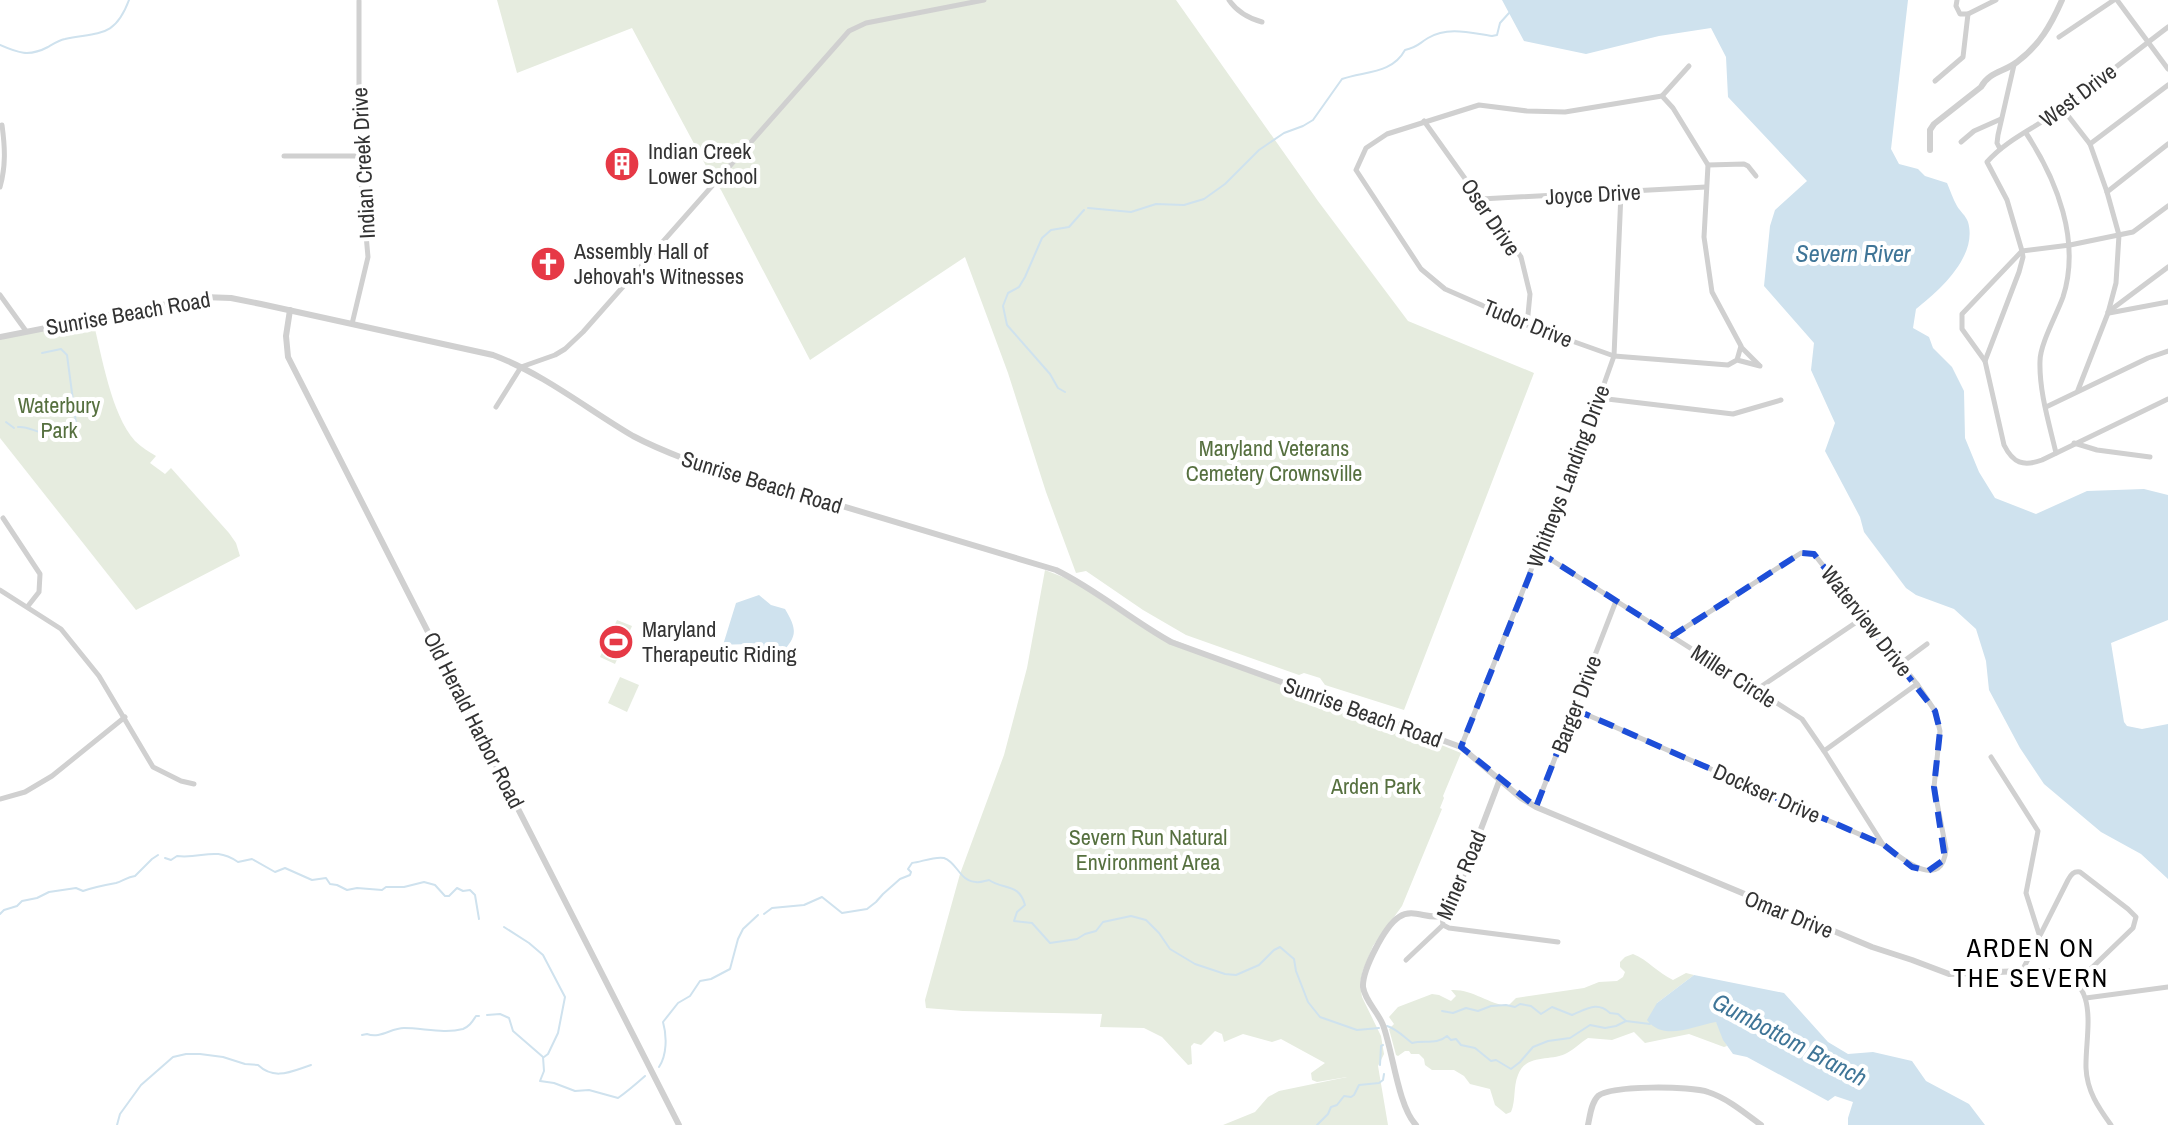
<svg xmlns="http://www.w3.org/2000/svg" width="2168" height="1125" viewBox="0 0 2168 1125" font-family="'Archivo Narrow',sans-serif">
	<style>
		.green { fill: #e6ecdf }
		.water { fill: #cfe2ee }
		.lines { fill: none; stroke-linecap: round; stroke-linejoin: round }
		.stream { stroke: #cfe2ee; stroke-width: 2 }
		.minor { stroke: #d0d0d0; stroke-width: 5 }
		.tertiary { stroke: #d0d0d0; stroke-width: 6 }
		.marked { fill: none; stroke: #1d4ed8; stroke-width: 6; stroke-dasharray: 16 10; stroke-linejoin: round }
		.labels { text-anchor: middle; dominant-baseline: central; stroke-width: 8; stroke-linejoin: round; paint-order: stroke }
		.street-label { font-size: 22px; fill: #333; stroke: #fff }
		.poi-label { font-size: 22px; fill: #333; stroke: #fff; text-anchor: start }
		.park-label { font-size: 22px; fill: #56703f; stroke: #fff }
		.water-label { font-size: 24px; font-style: italic; fill: #3f7597; stroke: #fff }
		.quarter-label { font-size: 26px; letter-spacing: 2px; fill: #000; stroke: #fff }
	</style>
	<rect width="100%" height="100%" fill="#fff"/>
	<g class="green">
		<polygon points="497,0 1176,0 1318,201 1408,321 1534,373 1404,710 1325,685 1320,678 1304,673 1299,675 1186,635 1143,610 1086,571 1076,573 1046,492 1008,373 965,257 810,360 721,190 713,179 632,28 517,73"/>
		<path d="M93,321C102,356 111,414 135,441C141,447 149,452 156,456L150,463L165,474L171,468L229,533L236,543L240,556L136,610L0,438V339L59,327L65,329Z"/>
		<polygon points="1045,570 1073,581 1143,628 1346,707 1344,713 1371,719 1373,717 1461,753 1443,796 1444,798 1440,808 1442,809 1402,906 1373,946 1363,970 1360,983 1362,997 1381,1036 1384,1054 1378,1066 1388,1125 1223,1125 1255,1112 1268,1097 1279,1091 1347,1077 1317,1082 1312,1080 1311,1073 1325,1063 1281,1039 1272,1042 1243,1034 1224,1042 1222,1034 1215,1031 1201,1045 1194,1043 1191,1046 1192,1064 1188,1065 1162,1037 1144,1028 1100,1027 1102,1014 963,1011 926,1008 925,1000 960,874 1004,755 1027,668"/>
		<polygon points="617,620 632,626 615,664 600,657"/>
		<polygon points="620,677 639,685 627,712 608,703"/>
		<path d="M1633,954C1648,960 1658,973 1673,980L1686,973L1694,975L1657,1003L1707,1023L1716,1021L1727,1046L1724,1047L1689,1034L1645,1043L1634,1032L1612,1040L1588,1038C1581,1042 1575,1049 1567,1053C1551,1062 1526,1053 1518,1075C1513,1087 1516,1100 1511,1112L1506,1114L1495,1105L1490,1089L1470,1084L1464,1076L1454,1070H1432L1425,1065L1424,1059L1419,1054H1411L1409,1051H1405L1398,1056L1396,1055L1389,1029L1394,1024L1389,1017L1398,1007L1432,994L1439,995L1451,1001L1456,996L1451,990C1473,989 1488,1004 1508,1006L1516,998L1584,988L1599,982L1617,981L1623,977L1625,972L1620,967V962L1625,957Z"/>
	</g>
	<g class="water">
		<path d="M1502,0H1908L1891,149L1899,164L1918,169L1925,176L1947,183C1950,190 1953,199 1957,206C1960,211 1966,216 1968,222C1978,256 1940,290 1916,309L1913,328L1929,337L1933,348L1952,367L1964,391L1965,438L1979,472L1995,498L2036,514L2087,491L2144,489L2168,495V620L2111,643L2124,722L2127,726L2142,729L2168,724V879L2141,854L2101,832L2044,784L2020,748L1989,690L1986,661L1976,629L1954,609L1916,595L1906,588L1864,532L1860,517L1825,451L1835,423L1811,370L1814,343L1764,286L1770,226L1775,210L1807,181L1728,97L1726,57L1711,28L1659,36L1586,54L1524,41Z"/>
		<path d="M759,595L771,605L785,609C798,631 797,636 780,655C763,642 743,644 723,645L736,603Z"/>
		<path d="M1694,975L1784,993L1828,1042L1848,1054L1873,1052L1912,1061L1926,1081L1969,1104L1985,1125H1848V1118L1853,1102L1835,1096L1828,1101L1747,1057L1733,1054L1723,1040L1716,1022C1693,1026 1664,1042 1647,1020L1657,1003Z"/>
	</g>
	<g class="lines">
		<g class="stream">
			<path d="M0,45C18,53 29,57 48,47C53,44 59,40 65,39C99,32 115,38 129,0"/>
			<path d="M1088,208L1131,212L1156,204L1184,205L1204,199L1225,184L1259,150L1284,133L1303,126L1313,120L1342,79C1365,71 1392,74 1405,50C1418,47 1418,44 1428,38C1448,26 1471,33 1492,36L1497,35L1500,23L1509,13"/>
			<polyline points="1065,392 1058,388 1050,374 1007,325 1003,306 1008,293 1019,287 1025,277 1042,238 1051,230 1069,227 1084,210"/>
			<polyline points="6,422 14,428"/>
			<path d="M18,427C29,426 34,432 44,433C54,434 69,430 76,423L67,355L61,349L42,353"/>
			<path d="M165,858L171,860L177,856C203,859 214,846 238,862L252,859L275,872L285,868L312,880L326,878L330,884L337,885L347,890L357,888L382,890L386,887H404L424,882L435,885L445,896H449L457,888L463,891L470,890L475,895L479,919"/>
			<path d="M0,914L4,910L17,906L22,901L37,898L49,892L76,888L83,891C94,887 105,885 116,883C123,881 127,877 135,876L152,859L158,855"/>
			<path d="M764,914L772,908L804,905L822,897L842,913L867,909L876,902L883,894L900,879L910,875L911,872L908,869L912,863C921,862 935,856 944,858C957,862 960,882 976,882C980,883 984,881 989,880C1004,890 1019,883 1025,905L1017,912L1014,921L1032,923L1050,943L1077,939L1085,934L1096,931L1103,922L1131,916L1146,920L1159,933L1170,949L1195,964L1225,974L1236,975L1259,965L1274,950L1280,947L1294,959L1296,971L1308,1002L1320,1017L1357,1030L1379,1028"/>
			<polyline points="504,927 529,943 543,955 565,997 558,1033 548,1054 544,1057"/>
			<path d="M1442,1011L1453,1013L1466,1008L1478,1011L1491,1006L1506,1005L1515,1007L1520,1004L1531,1006L1541,1014L1552,1007L1572,1015C1587,1009 1597,1001 1610,1013L1618,1014L1626,1021"/>
			<path d="M487,1015L500,1014L509,1018L513,1031L543,1057L544,1071L540,1081L554,1083L575,1091L589,1090L618,1098C628,1091 636,1084 645,1076"/>
			<path d="M1387,1026C1397,1029 1404,1037 1412,1043C1424,1040 1437,1045 1447,1036L1451,1040L1456,1039L1461,1045L1475,1048L1491,1061L1496,1060L1511,1069L1520,1062L1533,1047L1548,1041L1570,1038L1590,1025L1605,1028L1616,1026L1626,1021L1650,1024"/>
			<path d="M362,1035L367,1034C380,1039 391,1028 404,1028C423,1028 444,1034 463,1029C470,1026 472,1022 476,1016H479"/>
			<polyline points="1380,1065 1381,1046 1383,1045"/>
			<path d="M659,1067C667,1055 667,1036 663,1022L678,1003L690,996L700,981L711,979L730,969L738,939L743,929L758,915"/>
			<path d="M117,1125L120,1114L141,1085L173,1057L186,1054H200L223,1057L245,1064L258,1065C275,1081 292,1071 311,1065"/>
			<polyline points="1317,1125 1328,1114 1331,1107 1337,1105 1344,1096 1351,1097 1354,1095 1359,1085 1379,1083 1383,1080 1384,1074"/>
		</g>
		<g class="minor">
			<path d="M1229,0C1237,12 1248,18 1262,22"/>
			<polyline points="1957,0 1956,6 1960,14 1968,14 1996,0"/>
			<polyline points="2117,0 2168,69"/>
			<path d="M2168,27C2131,55 2095,84 2058,111C2035,128 2006,140 1987,162L2007,200L2022,251L1962,314V329L1985,361L2004,445C2013,463 2023,467 2042,460L2168,399"/>
			<polyline points="2059,37 2114,0"/>
			<polyline points="1935,81 1963,57 1968,14"/>
			<polyline points="1662,96 1689,66"/>
			<polyline points="2062,108 2090,144 2107,192 2119,235 2116,283 2108,313 2078,390"/>
			<polyline points="1424,121 1521,257 1530,294 1527,325"/>
			<path d="M2026,133C2057,180 2081,241 2063,297C2057,314 2040,344 2040,361C2039,391 2049,423 2056,453"/>
			<polyline points="1961,142 1974,131 2001,119"/>
			<polyline points="2090,144 2168,85"/>
			<polyline points="2000,149 1997,143 1998,135 2014,65"/>
			<polyline points="284,156 359,156"/>
			<polyline points="1708,165 1744,164 1748,166 1756,176"/>
			<path d="M0,187C6,166 5,147 2,125"/>
			<polyline points="2107,192 2168,144"/>
			<polyline points="1481,199 1706,187"/>
			<polyline points="0,295 26,331"/>
			<polyline points="2108,312 2168,267"/>
			<polyline points="2109,313 2168,302"/>
			<polyline points="352,324 368,257 359,156 359,1"/>
			<polyline points="1741,347 1759,365"/>
			<polyline points="1737,360 1741,346 1712,292 1704,237 1708,165 1673,108 1662,96 1565,112 1527,111 1479,105 1387,134 1366,148 1356,170 1421,269 1445,289 1527,325 1614,356 1728,365 1737,360 1760,366"/>
			<polyline points="1985,361 2019,272 2023,257 2022,251 2070,245 2133,232 2168,206"/>
			<polyline points="1599,398 1733,414 1781,400"/>
			<polyline points="496,407 521,367 555,355 565,349 583,332 849,31 866,23 984,0"/>
			<polyline points="2046,407 2148,358 2168,351"/>
			<polyline points="2074,443 2097,450 2150,457"/>
			<polyline points="3,518 40,574 39,592 28,606"/>
			<polyline points="1539,552 1802,719 1824,751 1882,843"/>
			<polyline points="0,590 61,629 99,676 153,767 181,781 194,784"/>
			<polyline points="1900,664 1927,644"/>
			<polyline points="1756,690 1864,617"/>
			<path d="M1574,709L1884,845C1901,858 1942,893 1946,849L1934,787L1940,731L1935,711L1917,684L1814,554L1801,553L1672,636"/>
			<polyline points="1461,747 1599,398 1614,356 1621,193"/>
			<polyline points="1824,751 1917,684"/>
			<polyline points="1991,757 2038,831 2026,893 2039,934"/>
			<polyline points="0,799 25,792 52,776 125,717"/>
			<polyline points="1536,807 1616,601"/>
			<polyline points="1443,925 1449,928 1558,942"/>
			<polyline points="1406,960 1443,925 1442,916"/>
			<path d="M2076,983L2133,928L2136,917L2128,909L2080,872C2073,871 2071,875 2068,880L2022,971C2032,971 2043,969 2053,971C2102,981 2085,1033 2086,1068C2087,1091 2098,1107 2111,1125"/>
			<polyline points="2086,998 2168,987"/>
		</g>
		<g class="tertiary">
			<path d="M1930,150V130L1934,124L1981,87C1989,72 2004,72 2017,62C2039,46 2051,25 2062,0"/>
			<polyline points="290,310 286,336 288,357 679,1125"/>
			<path d="M0,337L203,297L231,298L261,304L493,355C544,374 587,409 633,436C650,445 667,452 685,459L1056,570C1097,590 1131,620 1171,642L1461,747L1521,798L1536,807L1872,947L1912,960L1949,974L2022,971"/>
			<path d="M1416,1125C1398,1106 1393,1052 1383,1025C1378,1012 1365,1001 1363,987C1362,970 1385,926 1399,917C1417,905 1435,928 1451,908L1500,779"/>
			<path d="M1588,1125C1590,1116 1591,1103 1598,1096C1610,1085 1692,1086 1708,1092C1727,1098 1745,1113 1761,1125"/>
		</g>
	</g>
	<path class="marked" d="M1539,552L1672,636L1801,553L1814,554L1935,711L1940,731L1934,787L1945,859L1928,871L1912,867L1884,845L1574,709L1536,807L1461,747Z"/>
	<defs>
		<symbol id="building-disc" viewBox="-11 -11 22 22"><circle r="9.5" fill="#e63946" stroke="#fff"/><path d="M-4-6H4V6H1V3H-1V6H-4ZM-2.5-4.3h1.7v1.8h-1.7ZM.8-4.3h1.7v1.8H.8ZM-2.5-1h1.7V.8h-1.7ZM.8-1h1.7V.8H.8Z" fill="#fff"/></symbol>
		<symbol id="church-disc" viewBox="-11 -11 22 22"><circle r="9.5" fill="#e63946" stroke="#fff"/><path d="M-1.2-6h2.4v3.5h3.3v2.4h-3.3V6h-2.4V-.1h-3.3v-2.4h3.3Z" fill="#fff"/></symbol>
		<symbol id="stadium-disc" viewBox="-11 -11 22 22"><circle r="9.5" fill="#e63946" stroke="#fff"/><path d="M0-5a6.5 5 0 1 0 0 10a6.5 5 0 1 0 0-10ZM-3.5-1.8h7v3.6h-7Z" fill="#fff"/></symbol>
	</defs>
	<g fill-rule="evenodd">
		<use href="#building-disc" x="602" y="144" width="40" height="40"/>
		<use href="#church-disc" x="528" y="244" width="40" height="40"/>
		<use href="#stadium-disc" x="596" y="622" width="40" height="40"/>
	</g>
	<g class="labels">
		<g class="street-label">
			<text transform="translate(2078 95) rotate(-37)">West Drive</text>
			<text transform="translate(363 163) rotate(-93)">Indian Creek Drive</text>
			<text transform="translate(1593 194) rotate(-3)">Joyce Drive</text>
			<text transform="translate(1491 217) rotate(56)">Oser Drive</text>
			<text transform="translate(128 313) rotate(-10)">Sunrise Beach Road</text>
			<text transform="translate(1528 323) rotate(22)">Tudor Drive</text>
			<text transform="translate(1568 476) rotate(-69)">Whitneys Landing Drive</text>
			<text transform="translate(762 482) rotate(17)">Sunrise Beach Road</text>
			<text transform="translate(1867 621) rotate(52)">Waterview Drive</text>
			<text transform="translate(1734 676) rotate(33)">Miller Circle</text>
			<text transform="translate(1576 704) rotate(-69)">Barger Drive</text>
			<text transform="translate(1363 712) rotate(20)">Sunrise Beach Road</text>
			<text transform="translate(474 720) rotate(63)">Old Herald Harbor Road</text>
			<text transform="translate(1767 793) rotate(24)">Dockser Drive</text>
			<text transform="translate(1461 875) rotate(-67)">Miner Road</text>
			<text transform="translate(1789 914) rotate(22)">Omar Drive</text>
		</g>
		<g class="poi-label">
			<text x="648" y="151">Indian Creek<tspan x="648" dy="25">Lower School</tspan></text>
			<text x="574" y="251">Assembly Hall of<tspan x="574" dy="25">Jehovah's Witnesses</tspan></text>
			<text x="642" y="629">Maryland<tspan x="642" dy="25">Therapeutic Riding</tspan></text>
		</g>
		<g class="park-label">
			<text x="59" y="405">Waterbury<tspan x="59" dy="25">Park</tspan></text>
			<text x="1274" y="448">Maryland Veterans<tspan x="1274" dy="25">Cemetery Crownsville</tspan></text>
			<text x="1376" y="786">Arden Park</text>
			<text x="1148" y="837">Severn Run Natural<tspan x="1148" dy="25">Environment Area</tspan></text>
		</g>
		<g class="water-label">
			<text x="1853" y="253">Severn River</text>
			<text transform="translate(1790 1039) rotate(28)">Gumbottom Branch</text>
		</g>
		<g class="quarter-label">
			<text x="2031" y="947">ARDEN ON<tspan x="2031" dy="30">THE SEVERN</tspan></text>
		</g>
	</g>
</svg>
